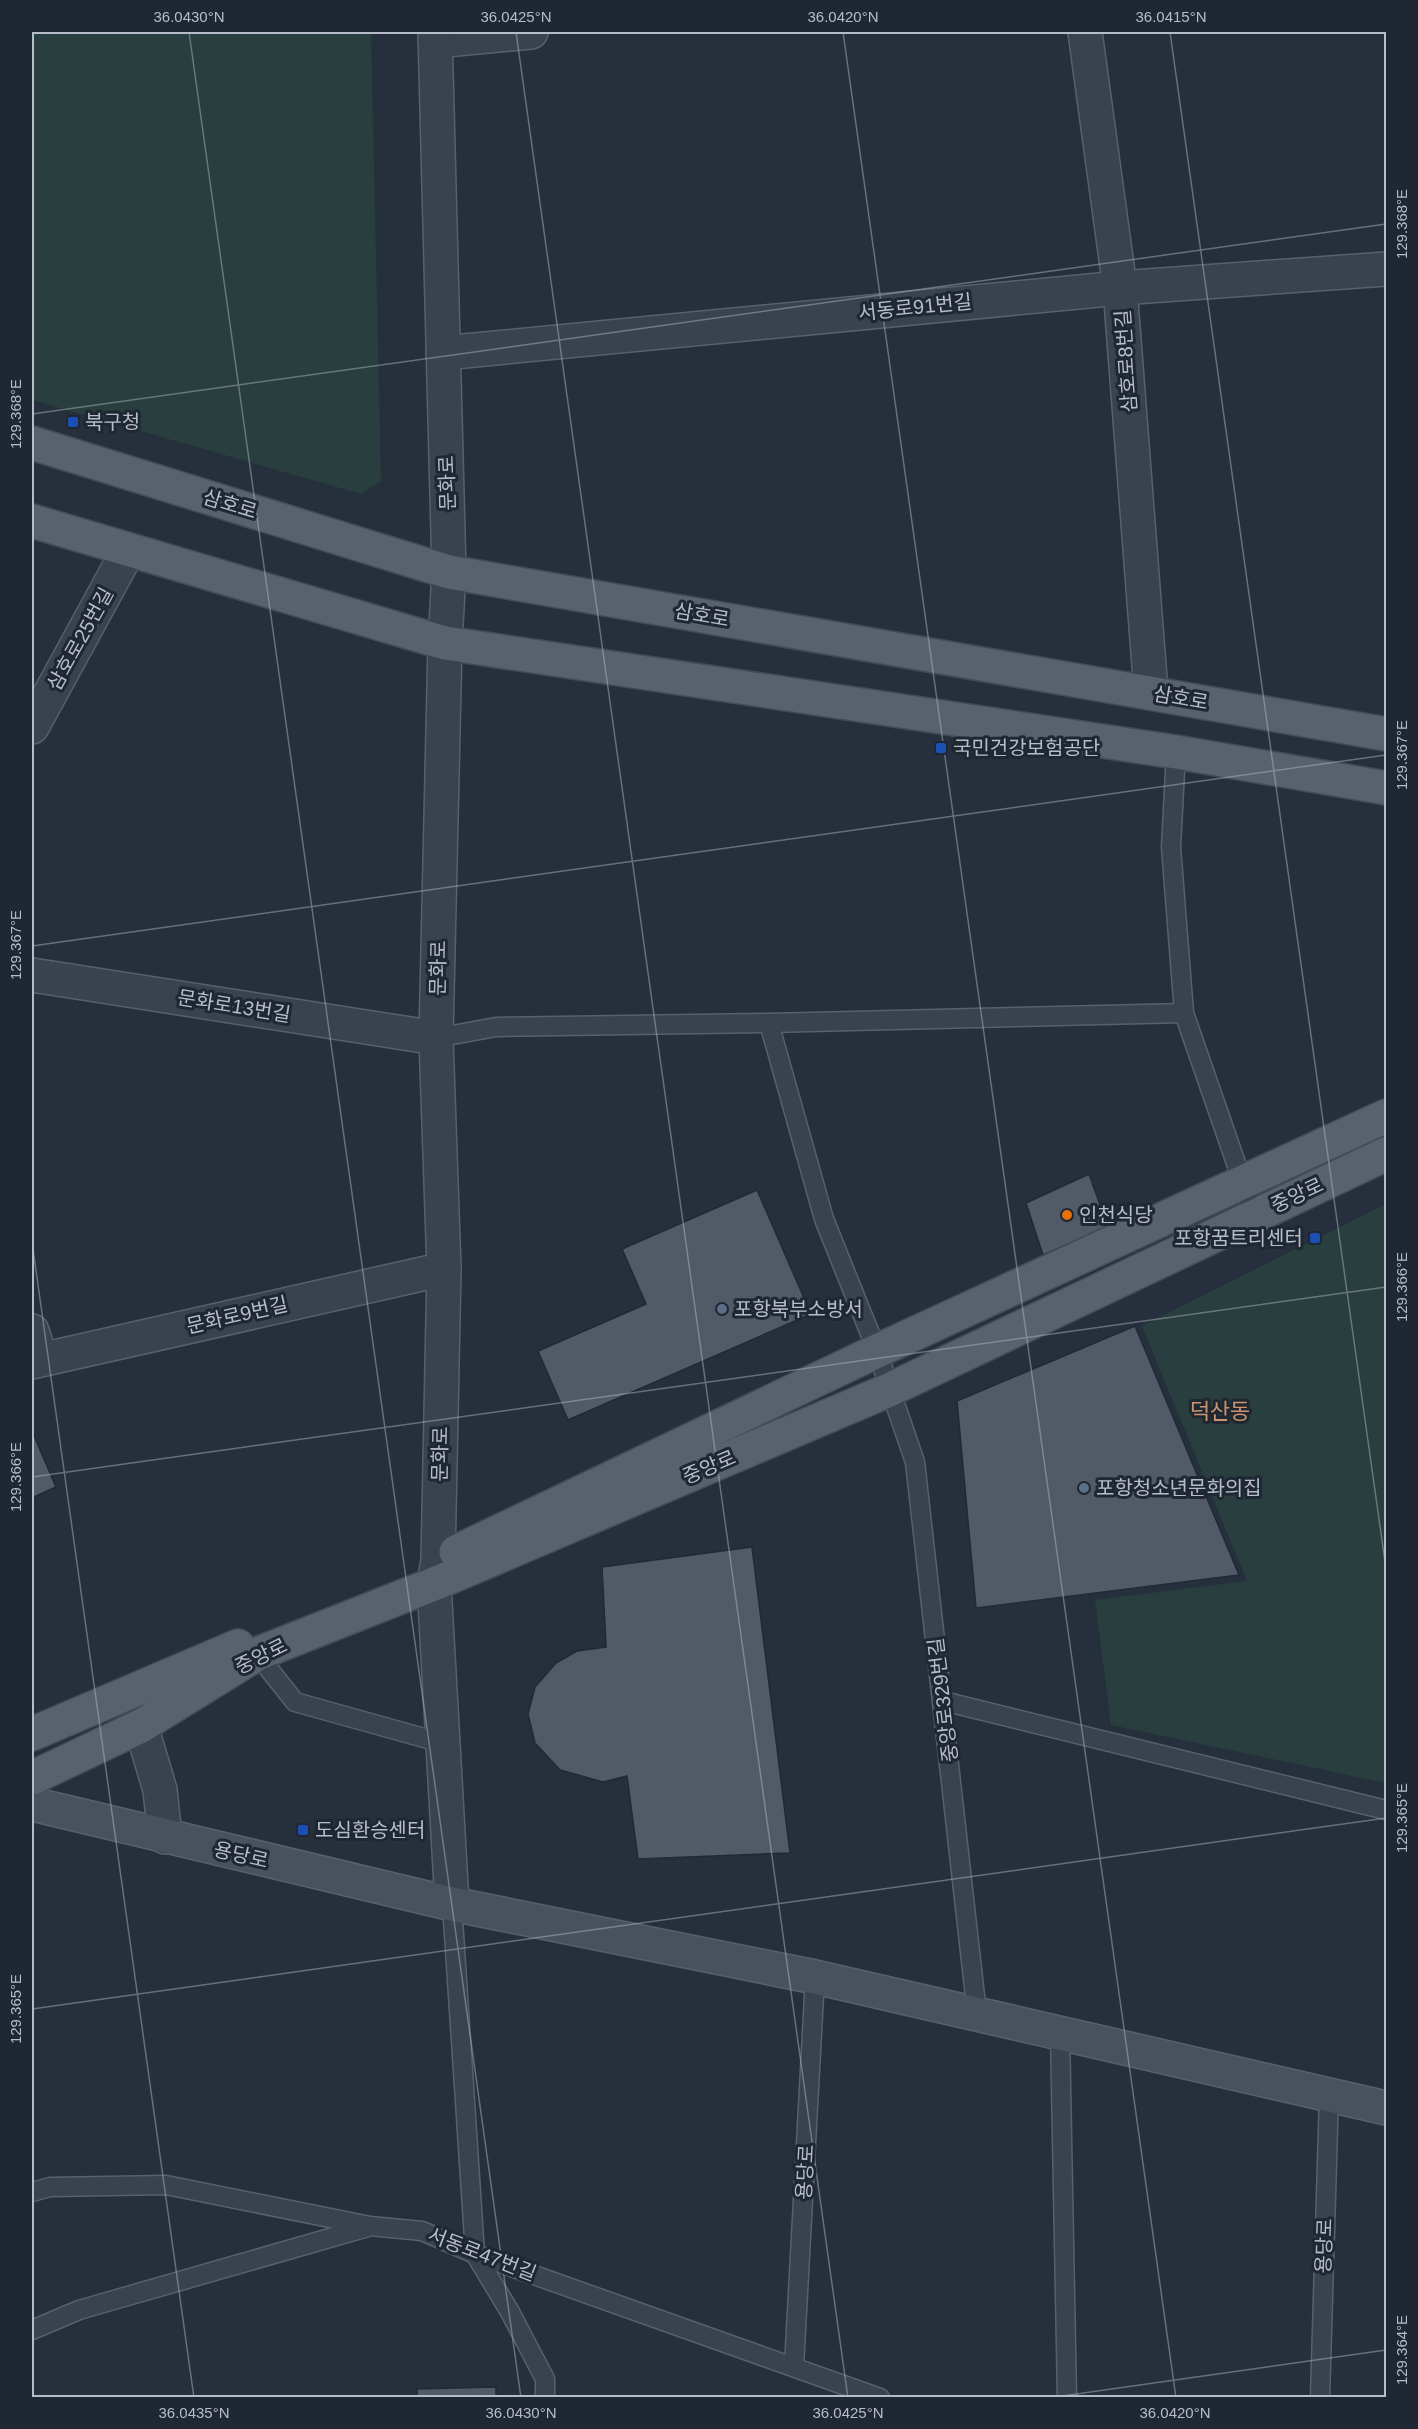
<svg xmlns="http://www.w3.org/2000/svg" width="1418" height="2429" viewBox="0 0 1418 2429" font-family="Helvetica,'Noto Sans KR',sans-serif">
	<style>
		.green { fill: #293e3e }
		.building { fill: #505b67; stroke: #212934; stroke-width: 1.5 }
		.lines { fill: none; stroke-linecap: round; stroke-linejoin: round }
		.service-casing { stroke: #58606b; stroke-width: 21 }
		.minor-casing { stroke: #58606b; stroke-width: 36 }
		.tertiary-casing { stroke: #58606b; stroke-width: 36 }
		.secondary-casing { stroke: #58606b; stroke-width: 36 }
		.primary-casing { stroke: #434b56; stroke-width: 36 }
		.service { stroke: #3a424d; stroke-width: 18 }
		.minor { stroke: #3a424d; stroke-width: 33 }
		.tertiary { stroke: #3a424d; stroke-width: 33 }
		.secondary { stroke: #48525f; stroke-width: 33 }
		.primary { stroke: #58616c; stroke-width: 33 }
		.ticks { fill: none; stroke: #b6bdc8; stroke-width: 1.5; stroke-opacity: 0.45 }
		.transit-dot { fill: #1a4fb4; stroke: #1f2732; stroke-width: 2 }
		.food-dot { fill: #e8710a; stroke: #1f2732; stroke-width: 2 }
		.service-dot { fill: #5c6f8a; stroke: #1f2732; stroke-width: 2 }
		.labels { text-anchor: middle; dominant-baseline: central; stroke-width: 6; stroke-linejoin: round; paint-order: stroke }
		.street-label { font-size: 20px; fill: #b6bdc8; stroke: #1f2732 }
		.poi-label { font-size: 20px; fill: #b6bdc8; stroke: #1f2732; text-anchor: start }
		.quarter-label { font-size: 22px; fill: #cc936c; stroke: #1f2732 }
		.neatline { fill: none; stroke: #b6bdc8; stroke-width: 2 }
		.ticks-label { font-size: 15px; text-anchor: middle; fill: #b6bdc8 }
	</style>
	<rect width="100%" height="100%" fill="#26303c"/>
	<g class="green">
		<polygon points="32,32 371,32 381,481 361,494 32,400"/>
		<polygon points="1386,1204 1386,1783 1111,1725 1095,1600 1247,1581 1142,1326"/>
	</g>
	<g class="building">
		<polygon points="1089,1174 1108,1227 1043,1255 1026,1203"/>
		<polygon points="757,1190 811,1314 568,1420 538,1351 646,1304 622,1249"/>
		<polygon points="1135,1326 1239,1575 976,1608 957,1401"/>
		<polygon points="32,1431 56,1487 32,1498"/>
		<polygon points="752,1547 790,1853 638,1859 627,1776 603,1782 560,1770 535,1743 528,1714 535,1687 556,1663 577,1651 606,1647 602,1567"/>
		<polygon points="496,2387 496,2398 417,2398 417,2389"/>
	</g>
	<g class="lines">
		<defs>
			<g id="service">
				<polyline points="1176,752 1171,847 1184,1013 1254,1215"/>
				<polyline points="769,1023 824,1219 877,1351 915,1462 977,2014"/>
				<polyline points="436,1038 496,1027 769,1023 1184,1013"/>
				<polyline points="257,1654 295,1702 442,1743"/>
				<polyline points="943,1701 1386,1810"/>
				<polyline points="452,1904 475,2254 510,2312 545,2379 545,2398"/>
				<polyline points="1060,2033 1067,2398"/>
				<polyline points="32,2192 50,2187 166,2185 370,2226 422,2231 475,2254 880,2398"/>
				<polyline points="32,2330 79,2310 368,2227"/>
				<polyline points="794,2367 815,1977"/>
				<polyline points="1320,2398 1329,2095"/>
			</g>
			<g id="minor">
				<polyline points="1085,32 1120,288 1151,692"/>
				<polyline points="435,41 531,32"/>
				<polyline points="443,353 1120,288 1386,269"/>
				<polyline points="32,727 128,551"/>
				<polyline points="32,975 436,1038"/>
				<polyline points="32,1331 41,1359"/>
				<polyline points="32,1362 444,1269"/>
				<polyline points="141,1726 160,1790 165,1837"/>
			</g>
			<polyline id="tertiary" points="435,32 449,572 445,643 436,1038 444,1269 438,1560 434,1584 452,1904"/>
			<polyline id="secondary" points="32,1804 452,1904 815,1977 1386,2108"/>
			<g id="primary">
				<polyline points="32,443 449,572 1386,734"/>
				<polyline points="32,521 445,643 1176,752 1386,788"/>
				<polyline points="456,1552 877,1351 1386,1116"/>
				<polyline points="32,1734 238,1646"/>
				<polyline points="32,1778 141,1726 257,1654 434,1584 889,1390 1386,1154"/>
			</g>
		</defs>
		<use href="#service" class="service-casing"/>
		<use href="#minor" class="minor-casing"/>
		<use href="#tertiary" class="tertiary-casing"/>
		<use href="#secondary" class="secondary-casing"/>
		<use href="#primary" class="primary-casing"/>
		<use href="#service" class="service"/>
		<use href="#minor" class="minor"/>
		<use href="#tertiary" class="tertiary"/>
		<use href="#secondary" class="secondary"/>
		<use href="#primary" class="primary"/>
	</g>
	<path class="ticks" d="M189,32L521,2398M516,32L848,2398M843,32L1176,2398M1170,32L1386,1569M32,414L1386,224M32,946L1386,755M32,1242L194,2398M32,1477L1386,1287M32,2009L1386,1818M1048,2398L1386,2350"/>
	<g class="transit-dot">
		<rect x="67" y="416" width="12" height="12" rx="3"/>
		<rect x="935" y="742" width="12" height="12" rx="3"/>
		<rect x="1309" y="1232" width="12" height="12" rx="3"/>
		<rect x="297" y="1824" width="12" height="12" rx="3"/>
	</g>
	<circle class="food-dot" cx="1067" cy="1215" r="6"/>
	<g class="service-dot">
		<circle cx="722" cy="1309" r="6"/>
		<circle cx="1084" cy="1488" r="6"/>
	</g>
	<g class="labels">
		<g class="street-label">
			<text transform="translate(915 307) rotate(-6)">서동로91번길</text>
			<text transform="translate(1126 361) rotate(-94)">삼호로8번길</text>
			<text transform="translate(447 483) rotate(-92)">문화로</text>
			<text transform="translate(230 504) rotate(17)">삼호로</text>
			<text transform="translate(702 615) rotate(10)">삼호로</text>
			<text transform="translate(80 639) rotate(-61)">삼호로25번길</text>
			<text transform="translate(1181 698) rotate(10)">삼호로</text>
			<text transform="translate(438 968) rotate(-89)">문화로</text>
			<text transform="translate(234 1006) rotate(9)">문화로13번길</text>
			<text transform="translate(1297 1195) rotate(-25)">중앙로</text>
			<text transform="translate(237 1315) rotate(-13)">문화로9번길</text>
			<text transform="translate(440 1454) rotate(-89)">문화로</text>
			<text transform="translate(709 1467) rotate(-23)">중앙로</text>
			<text transform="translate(261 1656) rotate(-26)">중앙로</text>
			<text transform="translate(943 1700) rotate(-97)">중앙로329번길</text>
			<text transform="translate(241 1855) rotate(13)">용당로</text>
			<text transform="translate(805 2172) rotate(-87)">용당로</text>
			<text transform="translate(1324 2246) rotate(-88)">용당로</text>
			<text transform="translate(482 2254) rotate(21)">서동로47번길</text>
		</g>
		<g class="poi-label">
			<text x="85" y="422">북구청</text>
			<text x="953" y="748">국민건강보험공단</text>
			<text x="1079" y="1215">인천식당</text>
			<text x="1303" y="1238" text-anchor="end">포항꿈트리센터</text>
			<text x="734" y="1309">포항북부소방서</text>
			<text x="1096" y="1488">포항청소년문화의집</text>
			<text x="315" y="1830">도심환승센터</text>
		</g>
		<g class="quarter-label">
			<text x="1220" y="1411">덕산동</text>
		</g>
	</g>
	<rect width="1418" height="2429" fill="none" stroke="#1f2732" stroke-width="66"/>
	<rect x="33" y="33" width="1352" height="2363" class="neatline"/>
	<g class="ticks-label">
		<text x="189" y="22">36.0430°N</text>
		<text x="516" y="22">36.0425°N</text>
		<text x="843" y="22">36.0420°N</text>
		<text x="1171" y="22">36.0415°N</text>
		<text transform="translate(1402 224) rotate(-90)" y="5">129.368°E</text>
		<text transform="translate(16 414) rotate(-90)" y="5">129.368°E</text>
		<text transform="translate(1402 755) rotate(-90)" y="5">129.367°E</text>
		<text transform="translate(16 945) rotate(-90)" y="5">129.367°E</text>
		<text transform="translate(1402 1287) rotate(-90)" y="5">129.366°E</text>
		<text transform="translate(16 1477) rotate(-90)" y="5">129.366°E</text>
		<text transform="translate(1402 1818) rotate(-90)" y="5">129.365°E</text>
		<text transform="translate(16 2009) rotate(-90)" y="5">129.365°E</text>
		<text transform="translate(1402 2350) rotate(-90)" y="5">129.364°E</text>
		<text x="194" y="2418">36.0435°N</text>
		<text x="521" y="2418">36.0430°N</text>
		<text x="848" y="2418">36.0425°N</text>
		<text x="1175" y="2418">36.0420°N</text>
	</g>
</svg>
